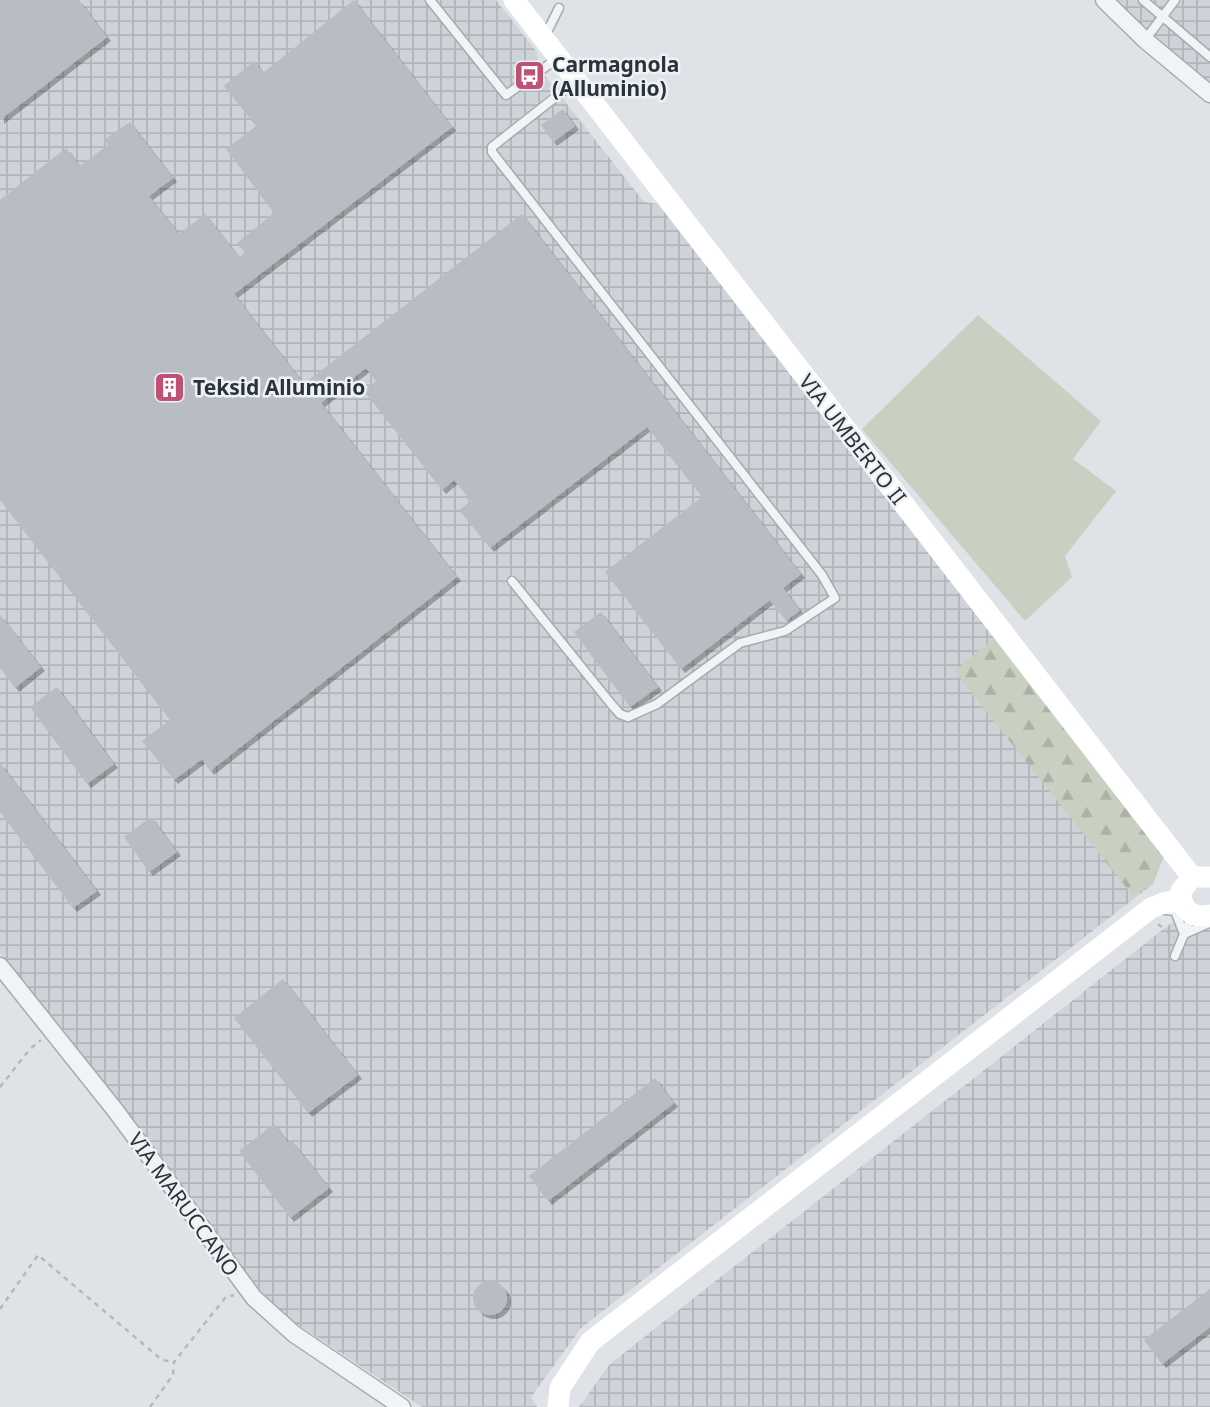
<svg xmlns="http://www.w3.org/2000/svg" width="1210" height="1407" viewBox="0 0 1210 1407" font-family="'Noto Sans',sans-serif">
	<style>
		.industrial { fill: url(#industrial-grid) }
		.green { fill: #c7d0c1 }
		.forest { fill: url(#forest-firs) }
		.building { fill: #b7bdc3; filter: url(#shadow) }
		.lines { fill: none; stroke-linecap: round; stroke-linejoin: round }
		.lane-casing { stroke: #a5abb0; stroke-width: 11 }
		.street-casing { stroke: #a5abb0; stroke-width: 19 }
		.path { stroke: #b5b9be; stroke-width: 2.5; stroke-dasharray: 5 5; stroke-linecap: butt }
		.lane { stroke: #f1f3f5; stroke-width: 8 }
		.street { stroke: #f1f3f5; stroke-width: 16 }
		.secondary { stroke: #fff; stroke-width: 21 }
		.labels { text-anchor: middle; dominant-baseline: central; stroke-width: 5; stroke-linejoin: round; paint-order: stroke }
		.poi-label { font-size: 21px; font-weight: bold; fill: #2a333c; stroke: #eef2f4; text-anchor: start }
		.street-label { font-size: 21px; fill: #2a333c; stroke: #eef2f4 }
	</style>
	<defs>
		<pattern id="industrial-grid" width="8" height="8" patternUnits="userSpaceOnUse" patternTransform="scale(1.75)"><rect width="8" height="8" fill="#cdd3d8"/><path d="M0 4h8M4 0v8" fill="none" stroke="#b0b6ba"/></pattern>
		<pattern id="forest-firs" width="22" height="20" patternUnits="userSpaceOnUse" patternTransform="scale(1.75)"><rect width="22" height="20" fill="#c7d0c1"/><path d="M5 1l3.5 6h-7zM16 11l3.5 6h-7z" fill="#abb3a7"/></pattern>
		<filter id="shadow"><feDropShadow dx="4" dy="4" stdDeviation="0" flood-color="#0004"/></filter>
	</defs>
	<rect width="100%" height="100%" fill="#dfe3e7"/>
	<g class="industrial">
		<polygon points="0,0 496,0 537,52 538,67 644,202 658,204 1165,853 1153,884 581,1328 531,1397 537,1407 422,1407 282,1314 250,1279 0,953"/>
		<polygon points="1111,0 1210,0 1210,90"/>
		<polygon points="1175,920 1197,932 1210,927 1210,1407 579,1407 610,1364"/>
	</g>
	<polygon class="green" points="978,315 1101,421 1073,459 1116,491 1065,556 1072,577 1025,621 862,429"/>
	<polygon class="forest" points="996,637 1165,853 1153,884 1133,896 954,671"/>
	<g class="building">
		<polygon points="0,0 79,0 107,37 0,120"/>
		<polygon points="354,0 452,127 234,294 304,384 522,214 801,574 783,588 800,610 786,621 770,600 681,669 605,572 702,497 647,427 490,548 459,510 471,501 454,480 442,490 364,391 376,381 366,368 321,403 457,577 210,771 202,759 174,780 142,741 170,720 0,500 0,200 66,148 80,166 108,145 105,139 130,122 173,178 149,196 179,234 205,214 239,257 245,253 237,243 274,213 226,149 256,126 224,86 254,61 263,73"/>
		<polygon points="563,109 575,126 553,142 541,125"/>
		<polygon points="601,612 658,687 630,707 574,632"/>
		<polygon points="0,615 41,667 15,688 0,668"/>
		<polygon points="57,687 114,764 87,784 30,707"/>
		<polygon points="0,763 97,891 73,908 0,812"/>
		<polygon points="151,817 177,852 149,872 124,837"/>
		<polygon points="283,979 358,1075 308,1113 234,1018"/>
		<polygon points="655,1078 674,1103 548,1201 529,1176"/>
		<polygon points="274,1124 289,1144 292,1141 329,1188 290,1218 239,1151"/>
		<circle cx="490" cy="1298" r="17"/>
		<polygon points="1210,1289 1210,1327 1162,1364 1144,1340"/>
	</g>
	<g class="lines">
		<defs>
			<g id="lane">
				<polyline points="430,0 506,95 558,58"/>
				<polyline points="1143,0 1210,57"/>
				<polyline points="545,36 559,8"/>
				<polyline points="1145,40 1175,0"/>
				<polyline points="512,581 612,705 620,714 628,717 657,704 740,643 785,631 835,598 822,575 492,152 492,147 576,81"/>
				<polyline points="1165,910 1175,911 1184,934 1207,924"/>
				<polyline points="1175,956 1192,915"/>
			</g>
			<g id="street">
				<polyline points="1104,0 1145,40 1210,94"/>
				<polyline points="0,966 115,1110 254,1298 294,1334 402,1407"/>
			</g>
		</defs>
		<use href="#lane" class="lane-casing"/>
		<use href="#street" class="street-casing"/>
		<g class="path">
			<polyline points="1158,924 1174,937"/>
			<polyline points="0,1087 30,1049 41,1040"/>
			<polyline points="0,1309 38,1255 162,1360 174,1362"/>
			<polyline points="150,1407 173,1375 174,1362 225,1298 234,1295"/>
		</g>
		<use href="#lane" class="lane"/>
		<use href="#street" class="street"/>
		<g class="secondary">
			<polyline points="514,0 1192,877"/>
			<path d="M1210,877H1192L1181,891C1181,910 1192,919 1210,915"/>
			<polyline points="558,1407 560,1388 590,1342 1151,908 1166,902 1181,901"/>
		</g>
	</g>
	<defs>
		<symbol id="bus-square" viewBox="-11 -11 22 22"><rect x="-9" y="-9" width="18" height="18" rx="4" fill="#bf5174" stroke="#eef2f4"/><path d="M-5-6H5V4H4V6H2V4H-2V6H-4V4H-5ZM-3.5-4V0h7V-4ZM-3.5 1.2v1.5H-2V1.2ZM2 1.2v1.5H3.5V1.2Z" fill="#fff"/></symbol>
		<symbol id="building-square" viewBox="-11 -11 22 22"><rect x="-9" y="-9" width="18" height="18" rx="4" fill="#bf5174" stroke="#eef2f4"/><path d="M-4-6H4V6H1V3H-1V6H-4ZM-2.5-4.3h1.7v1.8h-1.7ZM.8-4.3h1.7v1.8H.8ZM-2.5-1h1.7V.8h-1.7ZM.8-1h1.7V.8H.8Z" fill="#fff"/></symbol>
	</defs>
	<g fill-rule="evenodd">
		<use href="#bus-square" x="512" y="58" width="35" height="35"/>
		<use href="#building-square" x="152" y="370" width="35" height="35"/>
	</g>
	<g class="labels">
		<g class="poi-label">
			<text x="552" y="64">Carmagnola<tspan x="552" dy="24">(Alluminio)</tspan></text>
			<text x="193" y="387">Teksid Alluminio</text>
		</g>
		<g class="street-label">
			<text transform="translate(853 439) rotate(52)">VIA UMBERTO II</text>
			<text transform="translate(184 1204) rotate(54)">VIA MARUCCANO</text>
		</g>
	</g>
</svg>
